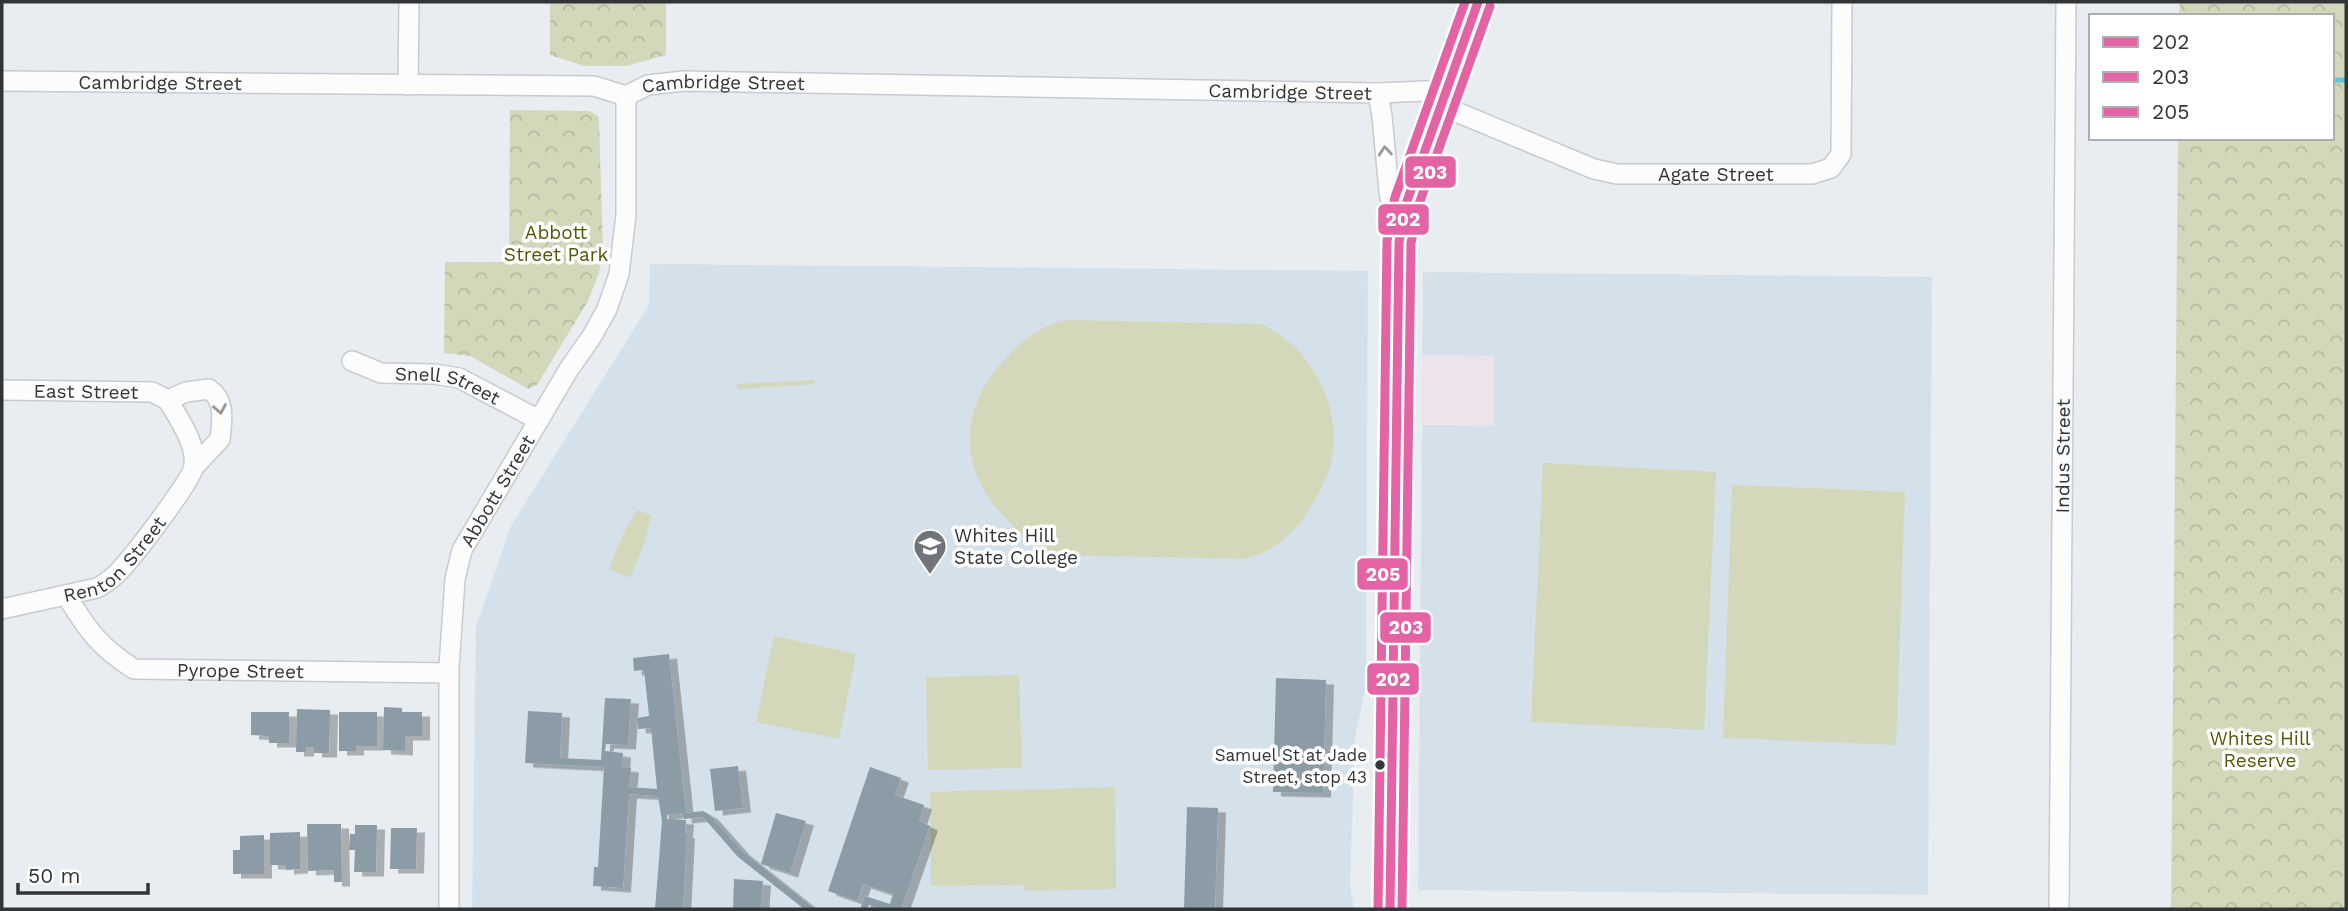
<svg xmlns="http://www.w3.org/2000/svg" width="2348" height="911" viewBox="0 0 2348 911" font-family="'Work Sans',sans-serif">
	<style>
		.built { fill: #d5e1ea }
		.industrial { fill: #ede3ed }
		.park { fill: url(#park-crowns) }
		.garden { fill: #d3d8ba }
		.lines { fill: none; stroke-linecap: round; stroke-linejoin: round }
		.stream { stroke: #5cc9e3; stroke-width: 5 }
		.building { fill: #8c9ca7; filter: url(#shadow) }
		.minor-casing { stroke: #c7cbcf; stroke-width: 22 }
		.tertiary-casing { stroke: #c7cbcf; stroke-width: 25 }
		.minor { stroke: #fcfcfd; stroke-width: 19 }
		.tertiary { stroke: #fcfcfd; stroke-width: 23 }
		.bus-1-casing { stroke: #fff; stroke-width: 14 }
		.bus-2-casing { stroke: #fff; stroke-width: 14 }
		.bus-3-casing { stroke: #fff; stroke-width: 14 }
		.bus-1 { stroke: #e463a4; stroke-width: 9 }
		.bus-2 { stroke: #e463a4; stroke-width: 9 }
		.bus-3 { stroke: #e463a4; stroke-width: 9 }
		.oneway { stroke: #96989a }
		.bus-dot { fill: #313538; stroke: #fff; stroke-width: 2.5 }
		.labels { text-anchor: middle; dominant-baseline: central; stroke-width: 7; stroke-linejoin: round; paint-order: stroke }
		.bus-label { font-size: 17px; fill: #313538; stroke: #fff; text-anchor: end }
		.street-label { font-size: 19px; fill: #313538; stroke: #fff }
		.park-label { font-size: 19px; fill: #545707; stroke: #fff }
		.poi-label { font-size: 19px; fill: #313538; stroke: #fff; text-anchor: start }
		.line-badge { stroke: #fff; stroke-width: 2.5 }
		.badge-label { font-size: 19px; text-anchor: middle; font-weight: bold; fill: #fff }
	</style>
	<defs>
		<pattern id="park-crowns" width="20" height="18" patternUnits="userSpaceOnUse" patternTransform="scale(1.75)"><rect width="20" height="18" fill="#d3d8ba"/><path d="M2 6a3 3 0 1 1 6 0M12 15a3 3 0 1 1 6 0" fill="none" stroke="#b6baa1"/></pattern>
		<filter id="shadow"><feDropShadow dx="8" dy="4.5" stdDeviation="0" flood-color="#0004"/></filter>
	</defs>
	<rect width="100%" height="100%" fill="#e8edf2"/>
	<g class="built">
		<polygon points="650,264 1368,271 1366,685 1355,738 1350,885 1354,909 472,909 476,627 511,526 649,305"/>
		<polygon points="1423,272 1932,277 1928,895 1418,890 1422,425 1494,425 1494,356 1422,355"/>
	</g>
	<polygon class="industrial" points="1422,355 1494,356 1494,426 1422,425"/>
	<g class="park">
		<polygon points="550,2 666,2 666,55 626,66 584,66 550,55"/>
		<polygon points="2180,2 2346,2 2346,909 2171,909 2178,138 2332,138 2332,16 2179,16"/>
		<polygon points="510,110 589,111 598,116 599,122 603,250 599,273 588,301 537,385 528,389 470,356 444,353 445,262 509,262"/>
	</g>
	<g class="garden">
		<path d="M1067,320L1260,324C1307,343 1340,401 1333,452C1331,471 1321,490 1311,506C1296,533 1271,555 1241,559L1058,555C1038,548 1024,537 1009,522C957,471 957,408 1008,356C1025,338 1042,325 1067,320Z"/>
		<polygon points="814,380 815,384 737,389 737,384"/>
		<polygon points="1543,463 1716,472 1704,730 1531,722"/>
		<polygon points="1732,485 1905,492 1896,745 1723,738"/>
		<polygon points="637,510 651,515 645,541 630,578 609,569 624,532"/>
		<polygon points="774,636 856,654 839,739 756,722"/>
		<polygon points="1019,675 1022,768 928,770 926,677"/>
		<polygon points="1115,787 1116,889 1025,891 1024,885 931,886 930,792"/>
	</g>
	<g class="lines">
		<polyline class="stream" points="2332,80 2346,80"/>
	</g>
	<g class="building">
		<polygon points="669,654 686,813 703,811 710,815 742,851 815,909 804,909 738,857 703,817 684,819 683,813 667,815 667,819 686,820 685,834 687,834 683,909 655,909 662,821 658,796 629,794 623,888 593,886 594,867 598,867 604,767 525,763 528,711 562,713 560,758 601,760 605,698 631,699 628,745 606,744 605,751 623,753 622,767 631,768 629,787 657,789 651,728 638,729 637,718 649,716 644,670 634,671 633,658"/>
		<polygon points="1276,678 1326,680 1323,793 1273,792"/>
		<polygon points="384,707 402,708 402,712 422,712 422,736 405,736 405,751 383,750"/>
		<polygon points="297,709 330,710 329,753 314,753 314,747 306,747 306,752 296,752"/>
		<polygon points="251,712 289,712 289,743 269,743 269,736 251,735"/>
		<polygon points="339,712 377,712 377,746 356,746 356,751 339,751"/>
		<polygon points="738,766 743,808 715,811 710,769"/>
		<polygon points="870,767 901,778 895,795 924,805 919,821 930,826 902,906 911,909 882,909 869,905 867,909 860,909 865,896 890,904 893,894 863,884 857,901 828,891"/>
		<polygon points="1187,807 1218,808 1215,909 1184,909"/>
		<polygon points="776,813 806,821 790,873 761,864"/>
		<polygon points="307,824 341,824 342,882 334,882 334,870 308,871"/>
		<polygon points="355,825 377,825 376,872 354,872 355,850 349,850 350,834 355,834"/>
		<polygon points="391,828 417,828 416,869 390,869"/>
		<polygon points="300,832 300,869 286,870 286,865 270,865 270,833"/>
		<polygon points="264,835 264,874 233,874 233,850 240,850 240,836"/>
		<polygon points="734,879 763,881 761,909 733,909"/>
	</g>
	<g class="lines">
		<defs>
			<g id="minor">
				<path id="s1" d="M2,81L594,86L626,96"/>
				<polyline points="408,85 409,2"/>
				<polyline points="1378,93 1382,116 1389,192 1398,238"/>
				<path id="s2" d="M626,96L648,85L684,81L1378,93L1448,90"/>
				<path id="s3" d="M1442,106L1594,169L1617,174H1812L1831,168L1841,154L1842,2"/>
				<path id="s4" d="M352,361L381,373L434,374L459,378L539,420"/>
				<path id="s5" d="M2,390L152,392L168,400"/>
				<path d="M168,400L186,392L209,389C226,401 222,421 220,439L194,467"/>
				<path id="s6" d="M66,595C87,629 99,647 134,669L449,673"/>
				<path id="s7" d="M2,609L97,588C106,583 115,577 122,568C135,554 193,479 194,466C197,444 178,418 168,400"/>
				<path id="s8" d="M449,909V667L455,579L462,550L569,369L592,336L607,309L619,274L626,215V96"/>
				<path id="s9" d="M2059,909L2066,2"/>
			</g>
			<polyline id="tertiary" points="1390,909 1399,242 1407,201 1478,2"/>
		</defs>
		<use href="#minor" class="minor-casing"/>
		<use href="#tertiary" class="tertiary-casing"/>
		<use href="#minor" class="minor"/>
		<use href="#tertiary" class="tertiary"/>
		<defs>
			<polyline id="bus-1" points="1390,909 1399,242 1407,201 1478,2"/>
			<polyline id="bus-2" points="1402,909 1411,243 1419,204 1490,6"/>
			<polyline id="bus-3" points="1378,909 1387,241 1395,197 1465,2"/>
		</defs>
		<use href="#bus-1" class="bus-1-casing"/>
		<use href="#bus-2" class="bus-2-casing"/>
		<use href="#bus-3" class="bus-3-casing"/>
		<use href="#bus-1" class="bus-1"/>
		<use href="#bus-2" class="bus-2"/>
		<use href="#bus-3" class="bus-3"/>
	</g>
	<defs><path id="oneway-chevron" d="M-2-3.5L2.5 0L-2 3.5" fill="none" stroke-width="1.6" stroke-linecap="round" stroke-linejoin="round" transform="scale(1.75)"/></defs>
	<g class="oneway">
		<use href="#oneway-chevron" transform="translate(1385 151) rotate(-95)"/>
		<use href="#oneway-chevron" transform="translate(220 409) rotate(80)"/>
	</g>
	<defs>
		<symbol id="school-pin" viewBox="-11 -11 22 30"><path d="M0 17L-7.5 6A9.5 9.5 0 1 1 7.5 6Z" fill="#717579" stroke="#fff"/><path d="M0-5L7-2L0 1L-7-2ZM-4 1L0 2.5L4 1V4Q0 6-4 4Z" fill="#fff"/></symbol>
	</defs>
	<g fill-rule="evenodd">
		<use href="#school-pin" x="911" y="527" width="38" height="52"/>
	</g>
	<circle class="bus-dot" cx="1380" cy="765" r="6"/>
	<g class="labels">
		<g class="bus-label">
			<text x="1367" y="755">Samuel St at Jade<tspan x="1367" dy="22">Street, stop 43</tspan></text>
		</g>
		<g class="street-label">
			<text stroke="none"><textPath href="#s1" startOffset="158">Cambridge Street</textPath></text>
			<text stroke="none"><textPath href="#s2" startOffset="100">Cambridge Street</textPath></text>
			<text stroke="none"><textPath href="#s2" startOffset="667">Cambridge Street</textPath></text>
			<text stroke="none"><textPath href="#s3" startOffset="287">Agate Street</textPath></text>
			<text stroke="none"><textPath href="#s4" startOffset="100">Snell Street</textPath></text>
			<text stroke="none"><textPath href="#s5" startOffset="84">East Street</textPath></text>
			<text stroke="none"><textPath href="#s9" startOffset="453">Indus Street</textPath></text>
			<text stroke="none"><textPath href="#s8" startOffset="429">Abbott Street</textPath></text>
			<text stroke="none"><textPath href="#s7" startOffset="128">Renton Street</textPath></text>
			<text stroke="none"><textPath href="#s6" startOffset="208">Pyrope Street</textPath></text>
		</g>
		<g class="park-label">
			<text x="556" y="232">Abbott<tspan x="556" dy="22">Street Park</tspan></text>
			<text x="2260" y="738">Whites Hill<tspan x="2260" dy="22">Reserve</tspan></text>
		</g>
		<g class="poi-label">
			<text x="954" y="535">Whites Hill<tspan x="954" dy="22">State College</tspan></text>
		</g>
	</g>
	<g class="line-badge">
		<rect x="1404" y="155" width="53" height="34" rx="7" fill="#e463a4"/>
		<rect x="1377" y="203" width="53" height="33" rx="7" fill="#e463a4"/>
		<rect x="1356" y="557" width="53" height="34" rx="7" fill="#e463a4"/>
		<rect x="1379" y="611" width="53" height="33" rx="7" fill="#e463a4"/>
		<rect x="1366" y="662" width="54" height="34" rx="7" fill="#e463a4"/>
	</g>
	<g class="badge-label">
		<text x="1430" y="179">203</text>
		<text x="1403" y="226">202</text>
		<text x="1383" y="581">205</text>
		<text x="1406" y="634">203</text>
		<text x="1393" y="686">202</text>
	</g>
	<rect width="2348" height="911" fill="none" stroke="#313538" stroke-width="7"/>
	<rect x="2089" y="14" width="245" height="126" fill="#ffffff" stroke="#adaeaf" stroke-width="2"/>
	<rect x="2103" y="37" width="35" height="10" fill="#e463a4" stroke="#adaeaf" stroke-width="2"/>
	<text x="2152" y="49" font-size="21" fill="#313538">202</text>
	<rect x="2103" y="72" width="35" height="10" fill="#e463a4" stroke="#adaeaf" stroke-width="2"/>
	<text x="2152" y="84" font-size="21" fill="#313538">203</text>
	<rect x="2103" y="107" width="35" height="10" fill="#e463a4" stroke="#adaeaf" stroke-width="2"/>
	<text x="2152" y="119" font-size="21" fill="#313538">205</text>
	<path d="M18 883v10h130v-10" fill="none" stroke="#313538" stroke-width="3.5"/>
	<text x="28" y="883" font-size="21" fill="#313538" stroke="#ffffff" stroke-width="5" paint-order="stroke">50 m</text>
</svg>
